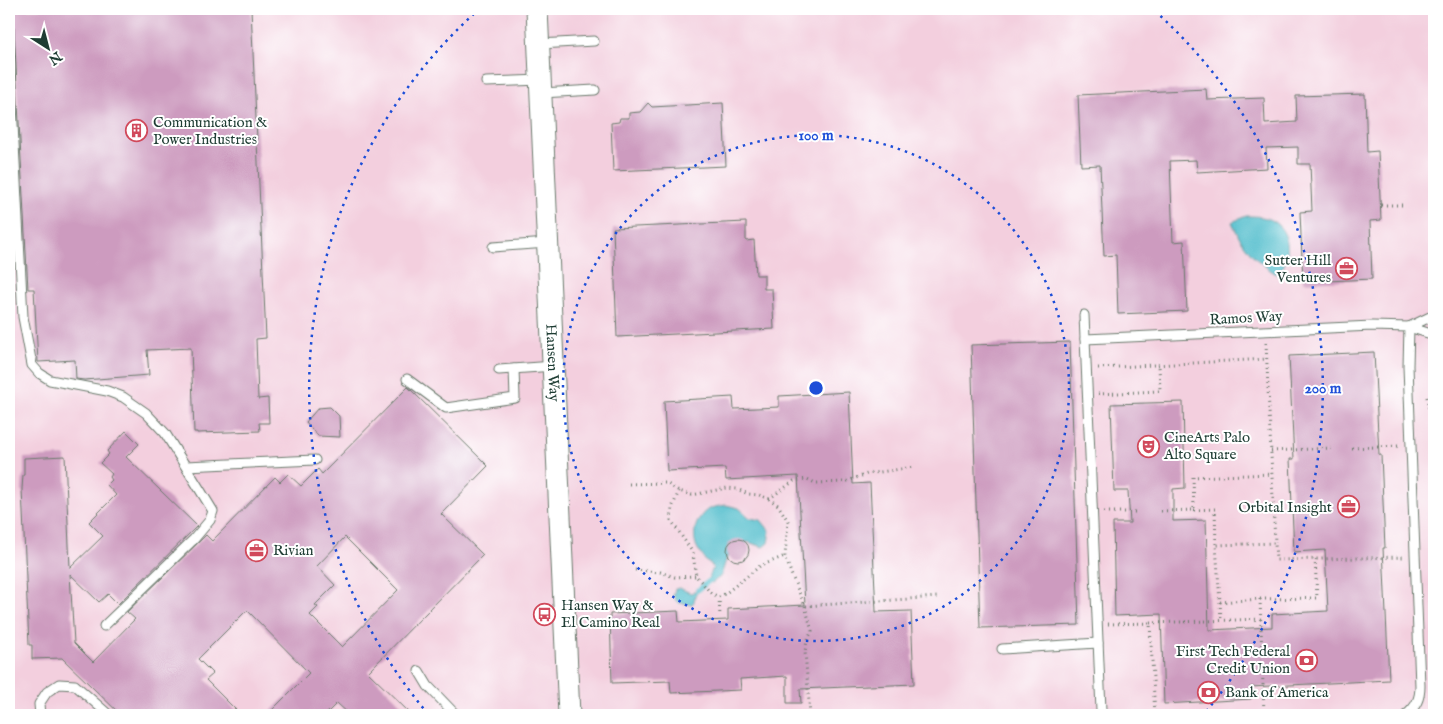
<svg xmlns="http://www.w3.org/2000/svg" width="1443" height="724" viewBox="0 0 1443 724" font-family="'IM FELL English',serif">
	<style>
		.built { fill: #f3cfde }
		.water { fill: #51bdcc; stroke: #387d80 }
		.lines { fill: none; stroke-linecap: round; stroke-linejoin: round }
		.stream { stroke: #51bdcc; stroke-width: 5 }
		.building { fill: #cd9bbf; fill-rule: evenodd }
		.service-casing { stroke: #6a7a6c; stroke-width: 11 }
		.tertiary-casing { stroke: #6a7a6c; stroke-width: 23 }
		.path { stroke: #6a7a6c; stroke-width: 3; stroke-dasharray: 1 4; stroke-linecap: butt }
		.service { stroke: #fff; stroke-width: 9 }
		.tertiary { stroke: #fff; stroke-width: 21 }
		.ring { fill: none; stroke: #1d4ed8; stroke-width: 2.5; stroke-dasharray: 2.5 5 }
		.labels { text-anchor: middle; dominant-baseline: central; stroke-width: 4; stroke-linejoin: round; paint-order: stroke }
		.poi-label { font-size: 15px; fill: #1f3d34; stroke: #fff; text-anchor: start }
		.street-label { font-size: 15px; fill: #1f3d34; stroke: #fff }
		.centre { fill: #1d4ed8; stroke: #fff; stroke-width: 2.5 }
		.ring-label { font-size: 15px; text-anchor: middle; font-weight: bold; fill: #1d4ed8; stroke: #fff; stroke-width: 4; stroke-linejoin: round; paint-order: stroke }
	</style>
	<rect width="100%" height="100%" fill="#fff"/>
	<filter id="ink" filterUnits="userSpaceOnUse"><feTurbulence type="fractalNoise" baseFrequency=".02" numOctaves="2"/><feDisplacementMap in="SourceGraphic" scale="10" xChannelSelector="R" yChannelSelector="G"/><feConvolveMatrix kernelMatrix="1 2 1 2 8 2 1 2 1" color-interpolation-filters="sRGB"/></filter>
	<filter id="wash" filterUnits="userSpaceOnUse"><feTurbulence type="fractalNoise" baseFrequency=".0096" numOctaves="4" result="noise"/><feDisplacementMap in="SourceGraphic" scale="20" xChannelSelector="R" yChannelSelector="G"/><feGaussianBlur stdDeviation="1.12" result="paint"/><feColorMatrix in="noise" values="0 0 0 0 0 0 0 0 0 0 0 0 0 0 0 0 0 1.4 0 .05"/><feComposite in="paint" operator="in"/></filter>
	<g filter="url(#wash)">
		<rect width="100%" height="100%" fill="#f6ead5"/>
		<rect class="built" x="9" y="9" width="1425" height="706"/>
		<g class="water">
			<path d="M1246,216C1253,216 1260,216 1266,218C1291,226 1293,257 1278,275C1256,262 1242,246 1232,222Z"/>
			<path d="M726,505L739,508L750,518L761,520L770,531L768,543L763,547L748,542L731,553L727,557L721,576L712,583L708,580L713,568L710,563L706,562C703,555 698,551 696,545C692,533 696,518 707,510C711,507 721,506 726,505Z"/>
			<path d="M679,588L691,593L697,590L699,591L695,595L694,602L691,605C681,601 678,607 673,595L675,589Z"/>
		</g>
		<g class="lines">
			<polyline class="stream" points="698,590 709,581"/>
		</g>
		<g id="blocks">
			<g class="building">
				<polygon points="13,9 251,9 266,338 256,339 258,399 268,398 269,423 259,423 260,431 197,433 197,432 194,432 191,348 147,350 149,375 84,380 76,379 75,360 38,362 34,289 28,289 15,47 14,28 10,28 9,11 13,11"/>
				<polygon points="1206,89 1207,100 1264,98 1265,124 1297,122 1296,96 1365,94 1367,152 1378,151 1381,220 1370,221 1372,279 1303,282 1300,212 1312,211 1310,164 1298,164 1298,147 1266,148 1267,168 1197,172 1196,160 1170,161 1173,242 1184,241 1187,311 1118,314 1116,255 1104,256 1100,165 1081,166 1078,95"/>
				<polygon points="648,103 652,107 723,103 726,166 613,171 611,123 619,122 620,118 629,118 629,113 640,112"/>
				<polygon points="746,222 746,241 754,240 756,275 764,275 764,289 772,289 774,329 617,337 613,228"/>
				<polygon points="1070,342 1079,625 980,628 971,345"/>
				<polygon points="1374,352 1379,455 1381,455 1385,548 1383,548 1389,680 1250,687 1251,699 1164,704 1161,614 1115,616 1113,523 1130,523 1128,491 1114,491 1111,404 1183,402 1185,488 1173,489 1173,521 1206,520 1209,630 1272,627 1272,614 1328,611 1325,550 1294,552 1290,459 1294,459 1289,356"/>
				<path d="M408,387L488,466L441,514L483,555L368,672L412,715H350L337,703L325,715H267L309,673L247,610L198,659L213,674L206,680L241,715H121L62,658L32,659V645H29L22,489L23,475H24V458L65,456L70,568L103,536L89,522L116,495L107,485L112,480L110,477L112,474L100,463L109,454L107,451L126,431L139,444L126,457L197,526L118,604L108,594L99,602L70,574L74,643L93,662L135,619L127,612L206,535L212,541L275,477L280,482L288,474L301,486L318,469L322,474ZM345,537L398,590L342,647L310,615L318,607L315,605L335,585L317,566Z"/>
				<polygon points="849,392 853,484 870,483 876,612 911,611 914,684 800,689 801,703 787,703 787,676 740,679 741,690 671,693 670,681 612,683 610,614 678,611 679,622 728,620 728,609 805,605 798,476 726,480 725,468 667,471 664,401 733,397 734,409 779,407 779,396"/>
				<polygon points="330,407 339,416 340,437 318,436 306,422 318,408"/>
				<circle cx="738" cy="550" r="11"/>
			</g>
		</g>
	</g>
	<g filter="url(#ink)">
		<use href="#blocks" fill-opacity="0" stroke="#6a7a6c" stroke-width="1"/>
		<g class="lines">
			<defs>
				<g id="service">
					<polyline points="539,44 594,41"/>
					<polyline points="9,47 23,317 32,365 39,373 50,380 107,391 123,397 146,413 165,433 213,511 210,520 194,539 104,626"/>
					<polyline points="486,82 541,80"/>
					<polyline points="541,93 595,90"/>
					<polyline points="493,247 548,243"/>
					<polyline points="1084,315 1101,710 1105,715"/>
					<polyline points="1409,327 1434,315"/>
					<polyline points="1085,339 1372,326 1409,327 1434,335"/>
					<polyline points="499,370 554,366"/>
					<polyline points="407,379 446,408 515,398 514,369"/>
					<polyline points="186,466 315,460"/>
					<polyline points="1002,649 1098,643"/>
					<polyline points="419,671 428,686 456,715"/>
					<polyline points="40,715 39,704 47,692 59,684 75,685 109,715"/>
					<path d="M1406,715C1416,707 1420,699 1420,686L1408,366L1409,327"/>
				</g>
				<g id="tertiary">
					<path id="s1" d="M537,9L569,715"/>
				</g>
			</defs>
			<use href="#service" class="service-casing"/>
			<use href="#tertiary" class="tertiary-casing"/>
			<g class="path">
				<polyline points="1381,205 1406,205"/>
				<polyline points="1266,343 1275,543"/>
				<polyline points="1098,368 1267,359"/>
				<polyline points="1098,394 1160,391 1159,364"/>
				<polyline points="1427,397 1429,411"/>
				<polyline points="1352,448 1399,446"/>
				<polyline points="1271,451 1332,448"/>
				<polyline points="629,484 666,483 679,491 692,495 727,488 737,489 748,494 759,495 769,499 778,505 788,521 785,556 792,576 805,606 938,597"/>
				<polyline points="679,491 672,508 671,520 693,553 696,576 711,593 719,597 726,593 760,566 785,556"/>
				<polyline points="769,499 794,481 807,479 815,483 845,482 867,474 914,467"/>
				<polyline points="1194,510 1215,509 1216,545"/>
				<polyline points="1161,511 1194,510 1193,477 1272,474"/>
				<polyline points="1104,512 1136,512"/>
				<polyline points="1432,528 1434,525 1433,501"/>
				<polyline points="1433,548 1434,561"/>
				<polyline points="635,570 660,572 675,577 696,576"/>
				<polyline points="719,597 720,617"/>
				<polyline points="1260,599 1317,598 1315,559"/>
				<polyline points="1220,602 1221,620"/>
				<polyline points="805,606 812,631 807,641 805,651 810,715"/>
				<polyline points="1150,623 1261,619"/>
				<polyline points="1108,624 1150,623 1155,715"/>
				<polyline points="1264,715 1260,599 1220,602 1216,545 1275,543 1276,560 1403,557"/>
			</g>
			<use href="#service" class="service"/>
			<use href="#tertiary" class="tertiary"/>
		</g>
	</g>
	<g class="ring">
		<circle cx="816" cy="388" r="253"/>
		<path d="M428 714A507 507 0 0 1 477 11M1155 11A507 507 0 0 1 1204 714"/>
	</g>
	<defs>
		<symbol id="building-ring" viewBox="-11 -11 22 22"><circle r="9.5" fill="#fff" stroke="#d1495b" stroke-width="1.5"/><path d="M-4-6H4V6H1V3H-1V6H-4ZM-2.5-4.3h1.7v1.8h-1.7ZM.8-4.3h1.7v1.8H.8ZM-2.5-1h1.7V.8h-1.7ZM.8-1h1.7V.8H.8Z" fill="#d1495b"/></symbol>
		<symbol id="office-ring" viewBox="-11 -11 22 22"><circle r="9.5" fill="#fff" stroke="#d1495b" stroke-width="1.5"/><path d="M-6-3h4V-5.5h4V-3h4V5H-6ZM-1-4.5V-3h2v-1.5ZM-6 0V1H6V0Z" fill="#d1495b"/></symbol>
		<symbol id="theatre-ring" viewBox="-11 -11 22 22"><circle r="9.5" fill="#fff" stroke="#d1495b" stroke-width="1.5"/><path d="M-5-5.5Q0-4 5-5.5V0Q5 5 0 6Q-5 5-5 0ZM-3.3-2.5H-1v1.5H-3.3ZM1-2.5H3.3v1.5H1ZM-2.8 1Q0 5.5 2.8 1Z" fill="#d1495b"/></symbol>
		<symbol id="bus-ring" viewBox="-11 -11 22 22"><circle r="9.5" fill="#fff" stroke="#d1495b" stroke-width="1.5"/><path d="M-5-6H5V4H4V6H2V4H-2V6H-4V4H-5ZM-3.5-4V0h7V-4ZM-3.5 1.2v1.5H-2V1.2ZM2 1.2v1.5H3.5V1.2Z" fill="#d1495b"/></symbol>
		<symbol id="bank-ring" viewBox="-11 -11 22 22"><circle r="9.5" fill="#fff" stroke="#d1495b" stroke-width="1.5"/><path d="M-6-4H6V4H-6ZM0-2.3a2.3 2.3 0 1 0 0 4.6a2.3 2.3 0 1 0 0-4.6Z" fill="#d1495b"/></symbol>
	</defs>
	<g fill-rule="evenodd">
		<use href="#building-ring" x="124" y="118" width="25" height="25"/>
		<use href="#office-ring" x="1334" y="256" width="25" height="25"/>
		<use href="#theatre-ring" x="1136" y="434" width="25" height="25"/>
		<use href="#office-ring" x="1336" y="494" width="25" height="25"/>
		<use href="#office-ring" x="244" y="538" width="25" height="25"/>
		<use href="#bus-ring" x="532" y="602" width="25" height="25"/>
		<use href="#bank-ring" x="1294" y="648" width="25" height="25"/>
		<use href="#bank-ring" x="1196" y="680" width="25" height="25"/>
	</g>
	<g class="labels">
		<g class="poi-label">
			<text x="153" y="122">Communication &amp;<tspan x="153" dy="17">Power Industries</tspan></text>
			<text x="1331" y="260" text-anchor="end">Sutter Hill<tspan x="1331" dy="17">Ventures</tspan></text>
			<text x="1164" y="437">CineArts Palo<tspan x="1164" dy="17">Alto Square</tspan></text>
			<text x="1332" y="507" text-anchor="end">Orbital Insight</text>
			<text x="273" y="550">Rivian</text>
			<text x="561" y="605">Hansen Way &amp;<tspan x="561" dy="17">El Camino Real</tspan></text>
			<text x="1290" y="651" text-anchor="end">First Tech Federal<tspan x="1290" dy="17">Credit Union</tspan></text>
			<text x="1225" y="692">Bank of America</text>
		</g>
		<g class="street-label">
			<text transform="translate(1246 318) rotate(-3)">Ramos Way</text>
			<text stroke="none"><textPath href="#s1" startOffset="354">Hansen Way</textPath></text>
		</g>
	</g>
	<circle cx="816" cy="388" r="8" class="centre"/>
	<g class="ring-label">
		<text x="816" y="140">100 m</text>
		<text x="1323" y="393">200 m</text>
	</g>
	<rect width="1443" height="724" fill="none" stroke="#fff" stroke-width="30"/>
	<g transform="translate(48 48) rotate(144)" stroke="#ffffff" stroke-width="4" paint-order="stroke">
	<path d="M0-4L9 19L0 12L-9 19Z" fill="#1f3d34"/>
	<text y="-8" font-size="14" font-weight="bold" text-anchor="middle" fill="#1f3d34">N</text>
	</g>
</svg>
